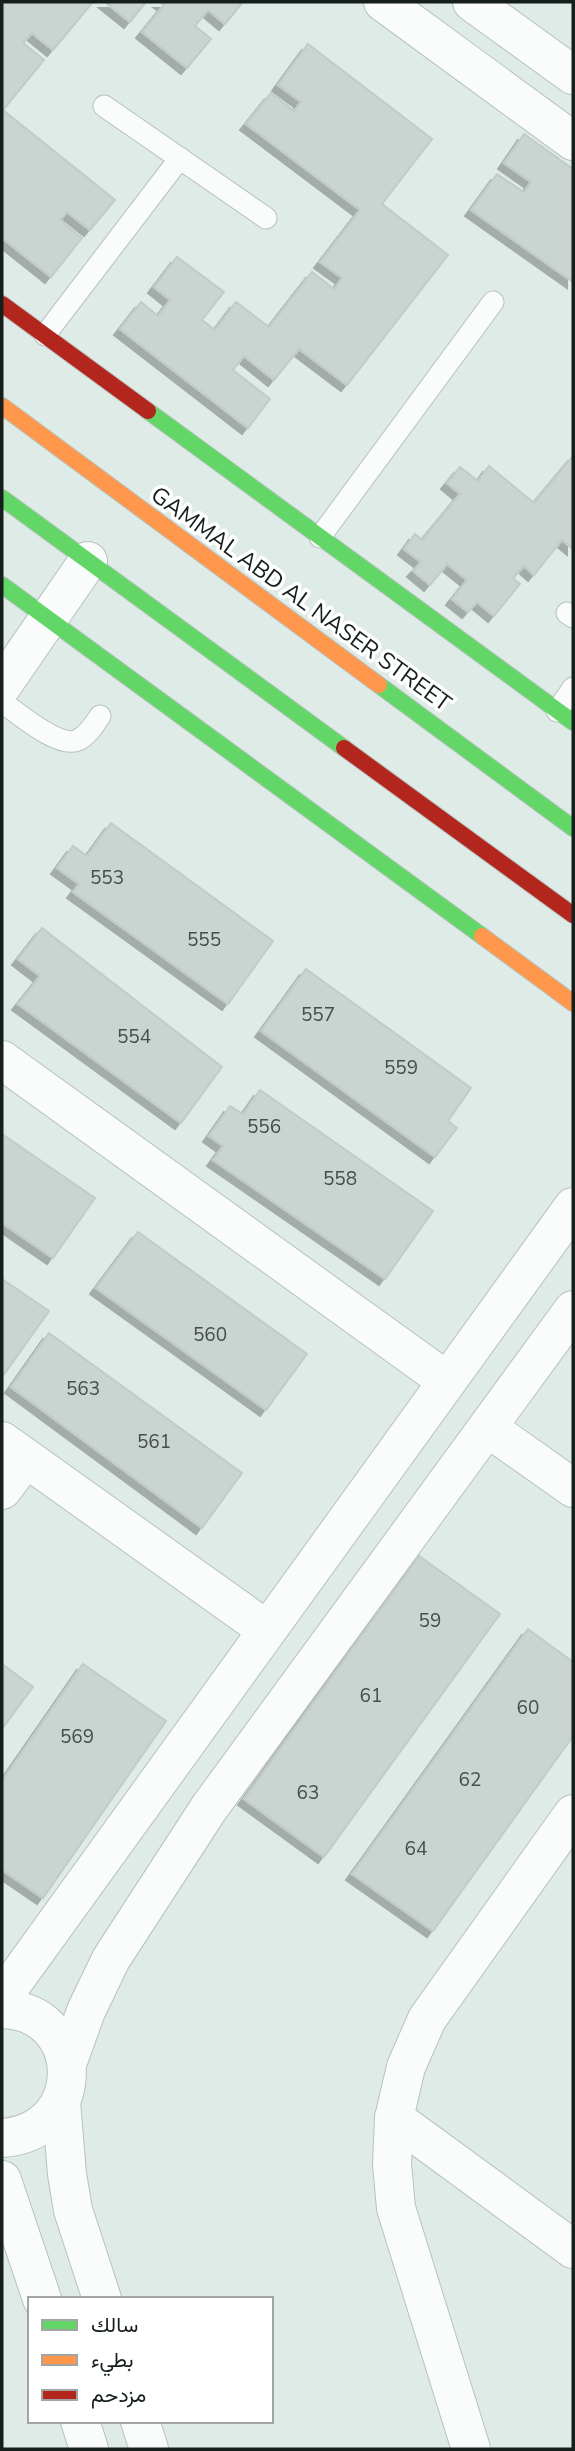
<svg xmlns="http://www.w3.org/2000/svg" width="575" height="2451" viewBox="0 0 575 2451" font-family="'Nunito Sans',Vazirmatn,sans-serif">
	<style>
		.building { fill: #cad4d0; stroke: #c1ccc8; stroke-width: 2; filter: url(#shadow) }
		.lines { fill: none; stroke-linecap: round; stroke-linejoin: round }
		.lane-casing { stroke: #b7c2be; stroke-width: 23 }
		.street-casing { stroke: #b7c2be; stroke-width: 40 }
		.fast-casing { stroke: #b7c2be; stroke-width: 18 }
		.slow-casing { stroke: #b7c2be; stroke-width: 18 }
		.jam-casing { stroke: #b7c2be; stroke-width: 18 }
		.lane { stroke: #fafcfb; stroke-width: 21 }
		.street { stroke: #fafcfb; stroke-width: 38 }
		.fast { stroke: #63d668; stroke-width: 16 }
		.slow { stroke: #ff974d; stroke-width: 16 }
		.jam { stroke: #b3261e; stroke-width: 16 }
		.labels { text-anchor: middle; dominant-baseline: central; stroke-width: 7; stroke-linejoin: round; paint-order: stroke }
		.number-label { font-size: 19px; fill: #454e4b }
		.street-label { font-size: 23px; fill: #161f1c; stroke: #fff }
	</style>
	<defs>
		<filter id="shadow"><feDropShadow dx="-6" dy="6" stdDeviation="0" flood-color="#0004"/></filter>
	</defs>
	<rect width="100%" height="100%" fill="#dfebe7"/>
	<g class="building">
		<polygon points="2,2 93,2 53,50 32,33 23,43 44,60 3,110 115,200 90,230 67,212 60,220 82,238 51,277 2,238"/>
		<polygon points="105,2 146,2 130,22"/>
		<polygon points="160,2 243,2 225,24 208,10 195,26 211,39 187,68 142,32 164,5"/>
		<polygon points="308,44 432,139 382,204 448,255 347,385 299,349 274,380 244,356 233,370 270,399 248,428 120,329 141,302 158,316 170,300 154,287 177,257 224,292 202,320 215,330 236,302 269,327 312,272 334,289 342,278 320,262 360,210 246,124 271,93 294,111 301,102 278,85"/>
		<polygon points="524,134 573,169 573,282 471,210 497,174 524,192 531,182 504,163"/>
		<polygon points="573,456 573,549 562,540 534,575 524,566 513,578 520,584 494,616 477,602 468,612 452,599 467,580 447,564 430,585 413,571 421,562 404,549 415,534 422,540 460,494 447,483 460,467 478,481 489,466 534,503"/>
		<polygon points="111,823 273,941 228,1004 73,892 79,884 57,868 73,846 87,856"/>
		<polygon points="42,928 222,1067 181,1123 18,1004 40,976 18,959"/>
		<polygon points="306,969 471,1088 448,1121 457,1128 435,1157 261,1031"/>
		<polygon points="260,1090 433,1211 385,1279 213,1160 223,1146 209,1136 230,1106 243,1114"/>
		<polygon points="2,1134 95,1198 53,1258 2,1223"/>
		<polygon points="138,1232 307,1354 266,1410 96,1288"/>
		<polygon points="2,1279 49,1311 3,1376 2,1375"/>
		<polygon points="49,1333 242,1473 202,1528 11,1387"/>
		<polygon points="419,1556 500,1614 324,1857 244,1799"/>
		<polygon points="528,1629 573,1662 573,1736 433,1931 352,1874"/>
		<polygon points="2,1664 33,1687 2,1729"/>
		<polygon points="83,1664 166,1721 43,1898 2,1870 2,1781"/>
	</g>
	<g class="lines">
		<defs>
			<g id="lane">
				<polyline points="104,106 266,218"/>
				<polyline points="45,335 180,158"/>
				<polyline points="320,537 493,302"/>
				<polyline points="567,613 573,617"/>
				<path d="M2,702C18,713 59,749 78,740C88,735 94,725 100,716"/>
				<polyline points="557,711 573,688"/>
			</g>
			<g id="street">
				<polyline points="383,2 573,141"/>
				<polyline points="472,2 573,75"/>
				<polyline points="2,686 88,561"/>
				<polyline points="2,1060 447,1381"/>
				<polyline points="488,1428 573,1488"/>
				<polyline points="2,1441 267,1630"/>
				<polyline points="2,1490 26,1458"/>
				<polyline points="2,1998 573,1207"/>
				<path d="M2,2009C87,2011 90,2132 2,2138"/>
				<polyline points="67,2064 86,2011 111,1959 209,1808 573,1310"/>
				<polyline points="61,2102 67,2174 73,2210 102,2299"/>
				<polyline points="394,2118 573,2249"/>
				<polyline points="2,2180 42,2299"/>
				<polyline points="80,2421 89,2449"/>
				<polyline points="140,2421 149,2449"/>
				<polyline points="471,2449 396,2208 392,2164 394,2118 406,2067 427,2019 573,1814"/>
			</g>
			<g id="fast">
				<polyline points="148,411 573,722"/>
				<polyline points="2,498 344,748"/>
				<polyline points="2,585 482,936"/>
				<polyline points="379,685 573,828"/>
			</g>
			<g id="slow">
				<polyline points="2,406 379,685"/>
				<polyline points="482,936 573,1003"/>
			</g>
			<g id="jam">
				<polyline points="2,304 148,411"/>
				<polyline points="344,748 573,915"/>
			</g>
		</defs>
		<use href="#lane" class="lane-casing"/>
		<use href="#street" class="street-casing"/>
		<use href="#fast" class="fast-casing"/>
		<use href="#slow" class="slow-casing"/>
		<use href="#jam" class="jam-casing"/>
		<use href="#lane" class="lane"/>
		<use href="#street" class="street"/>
		<use href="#fast" class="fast"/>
		<use href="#slow" class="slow"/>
		<use href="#jam" class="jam"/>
	</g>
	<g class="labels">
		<g class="number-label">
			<text x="107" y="878">553</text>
			<text x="204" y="940">555</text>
			<text x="318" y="1015">557</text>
			<text x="134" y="1037">554</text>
			<text x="401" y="1068">559</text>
			<text x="264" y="1127">556</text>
			<text x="340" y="1179">558</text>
			<text x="210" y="1335">560</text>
			<text x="83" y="1389">563</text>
			<text x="154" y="1442">561</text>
			<text x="430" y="1621">59</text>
			<text x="371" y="1696">61</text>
			<text x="528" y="1708">60</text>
			<text x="77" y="1737">569</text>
			<text x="470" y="1780">62</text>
			<text x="308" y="1793">63</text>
			<text x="416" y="1849">64</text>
		</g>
		<g class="street-label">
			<text transform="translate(301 599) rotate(36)">GAMMAL ABD AL NASER STREET</text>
		</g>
	</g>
	<rect width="575" height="2451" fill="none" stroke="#161f1c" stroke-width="7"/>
	<rect x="28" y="2297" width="245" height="126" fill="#ffffff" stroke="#a2a5a4" stroke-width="2"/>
	<rect x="42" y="2320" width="35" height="10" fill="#63d668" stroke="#a2a5a4" stroke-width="2"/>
	<text x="91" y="2332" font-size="21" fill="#161f1c">سالك</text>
	<rect x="42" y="2355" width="35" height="10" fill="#ff974d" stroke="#a2a5a4" stroke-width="2"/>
	<text x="91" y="2367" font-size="21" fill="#161f1c">بطيء</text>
	<rect x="42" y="2390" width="35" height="10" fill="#b3261e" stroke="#a2a5a4" stroke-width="2"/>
	<text x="91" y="2402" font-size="21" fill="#161f1c">مزدحم</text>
</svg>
